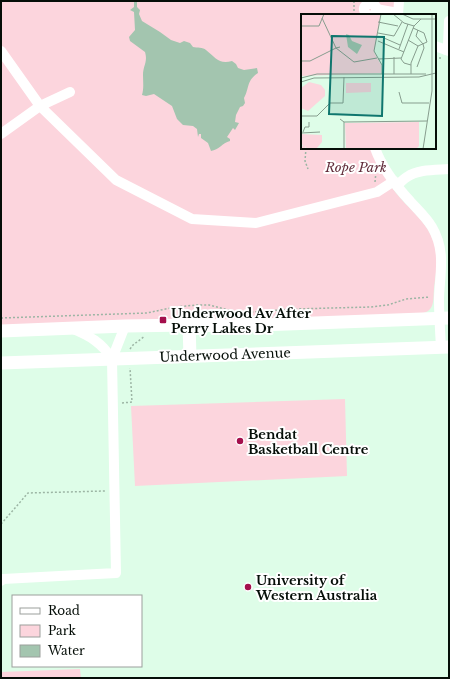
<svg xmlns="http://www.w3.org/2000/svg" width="450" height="679" viewBox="0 0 450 679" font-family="'Libre Baskerville',serif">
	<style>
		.green { fill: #fcd5dd }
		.water { fill: #a3c5af }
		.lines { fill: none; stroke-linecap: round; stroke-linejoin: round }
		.path { stroke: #9cb5a4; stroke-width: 1.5; stroke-dasharray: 2 2; stroke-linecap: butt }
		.minor { stroke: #fff; stroke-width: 10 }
		.major { stroke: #fff; stroke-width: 13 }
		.poi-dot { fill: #a40f4c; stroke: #fff; stroke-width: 1.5 }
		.labels { text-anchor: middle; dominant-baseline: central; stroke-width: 4; stroke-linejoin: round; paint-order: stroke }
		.park-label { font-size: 13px; font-style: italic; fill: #612c3a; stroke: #fff }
		.poi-label { font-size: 13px; font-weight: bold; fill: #050e08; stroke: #fff; text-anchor: start }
		.street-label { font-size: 13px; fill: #050e08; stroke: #fff }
		.inset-road { fill: none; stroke: #879d8e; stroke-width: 1 }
		.view { fill: #0f766e; fill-opacity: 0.15; stroke: #0f766e; stroke-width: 2 }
		.inset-edge { fill: none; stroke: #050e08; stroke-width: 2 }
	</style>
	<rect width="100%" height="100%" fill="#defde8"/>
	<g class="green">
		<path d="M1,1H395L393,15H302V148H372C377,164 386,180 396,193C413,214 429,222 436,249C439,262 435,276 434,289C433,302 435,311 420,314L1,327Z"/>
		<polygon points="345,399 347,476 135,486 131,406"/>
		<polygon points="80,669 81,678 1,678 1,672"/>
	</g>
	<path class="water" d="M134,1H137V7L140,10L139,14L142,21L160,32L171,40L180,43L184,41L190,43L193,47C197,48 203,47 206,50C215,57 219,65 232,61L236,64L238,68L244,70L257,68L258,73C246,81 250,87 244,98L245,103L243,106L240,107L236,115L235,122L239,123L235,130L233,128L227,137L230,139V141C222,143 219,150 211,151L208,143L201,138V134H199L198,137L197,129L193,126L183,125L177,119L172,106L154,94L146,96L142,95C144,88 143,82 143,75C143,66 148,62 145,52L130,41L129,37L135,30L134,12L130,10L134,7Z"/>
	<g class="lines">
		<g class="path">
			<polyline points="354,15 354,1"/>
			<polyline points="435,58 441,58"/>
			<polyline points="306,148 305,161 308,169"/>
			<polyline points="375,182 376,172"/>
			<polyline points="1,318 147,313 175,307 197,305 209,305 237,312 253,312 293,309 371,307 388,305 406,299 430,297"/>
			<polyline points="130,349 133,345 145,336"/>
			<polyline points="122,403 132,402 130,368"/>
			<polyline points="1,524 28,493 105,491"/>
		</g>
		<g class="minor">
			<polyline points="376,9 398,13"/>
			<path d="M367,15C354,0 387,1 373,15"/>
			<polyline points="398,15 399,1"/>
			<polyline points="435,46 449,51"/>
			<polyline points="446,50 448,45 449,21"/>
			<polyline points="1,51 40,106 1,134"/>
			<polyline points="70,92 40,106 116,180 192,219 256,223 377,192 394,181"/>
			<path d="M375,148C382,168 396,186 410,201C418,210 426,217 432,227C446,251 440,272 439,298C439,315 440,331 441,347"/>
			<path d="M397,186C400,183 403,179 407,177C418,169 436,170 449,169"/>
			<path d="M73,329C90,336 102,343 112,359"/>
			<polyline points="1,581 3,579 116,573 112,359 125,326"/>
		</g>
		<g class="major">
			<polyline points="189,325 190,356"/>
			<polyline points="1,331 125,326 189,325 231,326 449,318"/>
			<polyline points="1,363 449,347"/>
		</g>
	</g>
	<g class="poi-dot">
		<rect x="159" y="316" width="8" height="8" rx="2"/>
		<circle cx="240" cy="441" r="4"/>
		<circle cx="248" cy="587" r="4"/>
	</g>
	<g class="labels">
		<g class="park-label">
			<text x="356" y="167">Rope Park</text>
		</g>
		<g class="poi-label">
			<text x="171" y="313">Underwood Av After<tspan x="171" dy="15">Perry Lakes Dr</tspan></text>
			<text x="248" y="434">Bendat<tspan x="248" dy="15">Basketball Centre</tspan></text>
			<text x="256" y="580">University of<tspan x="256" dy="15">Western Australia</tspan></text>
		</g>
		<g class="street-label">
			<text transform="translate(225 355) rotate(-2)">Underwood Avenue</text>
		</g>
	</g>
	<g transform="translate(301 14)">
		<rect width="135" height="135" fill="#defde8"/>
		<path d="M0,0H80L73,38L80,51V59L0,62ZM8,68L20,71L24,76V82L7,97L0,94V74ZM45,69H70V78L45,79ZM118,108V132L115,135H45L44,109ZM0,120L21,121V128L15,135H5L4,131V135H0L2,131L0,130Z" fill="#fcd5dd"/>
		<path d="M45,20L48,21L51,27L61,31L56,40L47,33Z" fill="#a3c5af"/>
		<path class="inset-road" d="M80,0L73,37L81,51V60M92,0L103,9L113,12M101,0L112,5H135M77,8L97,12M0,12H18L23,0M112,14L123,19L126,28L117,32M117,16L115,22L122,30M77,19L93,22L101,8M83,24L99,31M107,26L117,32L110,49V60M77,27L103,38M39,33L35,34L53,48L76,44M98,35L107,10M93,43V60M77,45L100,44M0,47H9L35,34L21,4M110,51L103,49L100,45L113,12L120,5M116,53L123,34L122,30M0,64L16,60H125M0,68L13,64L118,63L135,59M98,78L101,89H128M0,102H16L29,89H42L43,63M39,105L43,108V135M43,108L126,107M2,118L4,113H8V108M0,119L19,118M122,135L131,77V0"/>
		<path class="view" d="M31,22L83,23L81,102L28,100Z"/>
		<rect width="135" height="135" class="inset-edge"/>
	</g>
	<rect width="450" height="679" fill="none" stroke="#050e08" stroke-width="4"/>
	<rect x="12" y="595" width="130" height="72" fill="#ffffff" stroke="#9b9f9c"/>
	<rect x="20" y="608" width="20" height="6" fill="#ffffff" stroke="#9b9f9c"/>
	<text x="48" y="615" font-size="12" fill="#050e08">Road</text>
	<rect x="20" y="625" width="20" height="12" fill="#fcd5dd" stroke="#9b9f9c"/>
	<text x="48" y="635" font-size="12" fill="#050e08">Park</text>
	<rect x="20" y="645" width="20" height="12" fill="#a3c5af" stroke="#9b9f9c"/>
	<text x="48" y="655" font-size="12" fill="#050e08">Water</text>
</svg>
